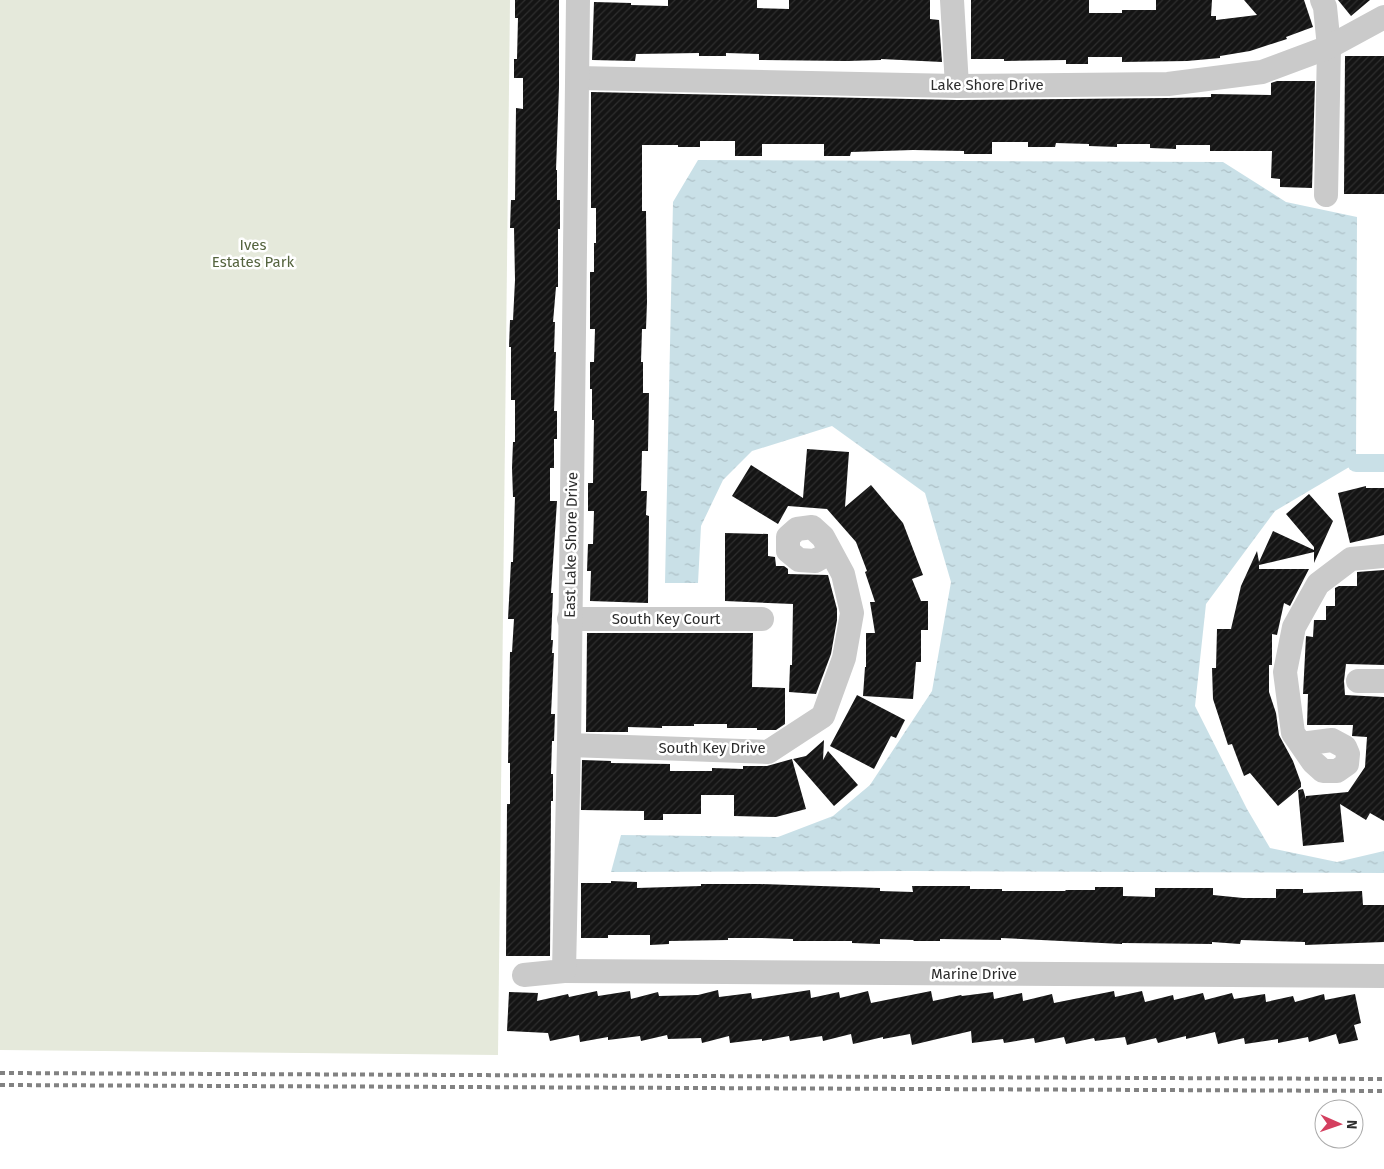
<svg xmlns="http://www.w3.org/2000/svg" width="1384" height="1169" viewBox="0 0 1384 1169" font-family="'Fira Sans',sans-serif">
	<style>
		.green { fill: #e5e9db }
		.water { fill: url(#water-ripples) }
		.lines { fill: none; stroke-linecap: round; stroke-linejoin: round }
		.canal { stroke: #c9e0e7; stroke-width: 18 }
		.building { fill: url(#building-hatch) }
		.minor { stroke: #cacaca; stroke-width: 24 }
		.rail { stroke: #828282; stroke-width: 4; stroke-dasharray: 5 4; stroke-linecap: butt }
		.labels { text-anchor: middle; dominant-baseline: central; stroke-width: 5; stroke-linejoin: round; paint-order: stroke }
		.street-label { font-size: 15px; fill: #2d2d2d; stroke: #fff }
		.park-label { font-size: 15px; fill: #55643f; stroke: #fff }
	</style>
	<defs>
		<pattern id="water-ripples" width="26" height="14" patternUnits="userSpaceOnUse" patternTransform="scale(1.25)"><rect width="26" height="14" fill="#c9e0e7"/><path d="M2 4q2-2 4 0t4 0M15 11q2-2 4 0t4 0" fill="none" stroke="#adc0c6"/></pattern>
		<pattern id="building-hatch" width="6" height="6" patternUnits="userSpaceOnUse" patternTransform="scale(1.25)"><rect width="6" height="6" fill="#141414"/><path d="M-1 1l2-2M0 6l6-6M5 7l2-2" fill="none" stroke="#2e2e2e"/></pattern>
	</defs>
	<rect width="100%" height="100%" fill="#fff"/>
	<polygon class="green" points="0,0 510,0 498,1055 0,1050"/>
	<polygon class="water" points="698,160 1223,162 1286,202 1357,217 1356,463 1275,511 1206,604 1195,706 1247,809 1270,848 1337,862 1384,851 1384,873 912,871 611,872 621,835 778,837 833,816 870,785 932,691 951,582 925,493 832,426 752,451 723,480 701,526 698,583 665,583 673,202"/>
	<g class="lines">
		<polyline class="canal" points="1356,463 1384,463"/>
	</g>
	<g class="building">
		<polygon points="515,0 559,0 559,87 556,170 557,170 557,200 560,200 560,229 558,229 558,287 556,287 553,322 555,322 554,352 556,352 554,411 557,411 557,439 554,439 554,468 550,468 550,501 557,501 551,593 553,593 551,640 553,640 552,653 554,653 551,714 555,714 554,741 552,741 551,774 553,774 553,801 551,801 550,956 506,956 507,804 510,804 510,763 508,763 510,652 512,652 514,619 508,619 511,562 513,562 515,497 513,497 512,468 513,442 515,442 515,400 511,400 511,347 509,347 510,320 513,320 515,280 514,228 510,228 511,200 515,200 516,108 523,109 523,78 514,78 514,59 517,59 518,18 515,18"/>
		<polygon points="668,0 757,0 757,8 789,9 789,0 930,0 930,19 939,20 942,62 881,59 881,60 847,61 759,60 759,54 726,53 726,56 699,56 699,53 636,54 635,61 592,60 594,2 631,3 631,5 668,6"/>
		<polygon points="971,0 1089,0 1089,13 1122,13 1122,10 1156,10 1156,0 1212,0 1211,16 1216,16 1216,20 1257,15 1244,0 1304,0 1313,27 1286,37 1287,39 1250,51 1220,56 1220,58 1187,61 1122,62 1122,57 1088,57 1088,64 1066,64 1066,60 1004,61 1004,59 971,59"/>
		<polygon points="1338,0 1370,0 1351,16"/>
		<polygon points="1345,56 1384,56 1384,194 1344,194"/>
		<polygon points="1277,81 1315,81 1312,188 1280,187 1280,179 1271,178 1272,151 1210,151 1210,145 1176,145 1176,149 1150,148 1150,144 1117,144 1117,147 1089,146 1089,144 1056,143 1055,147 1028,147 1028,142 992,142 992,154 964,154 964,151 913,150 851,152 850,156 824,156 824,144 762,144 762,156 735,156 735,141 700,141 700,147 678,147 678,145 642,145 642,211 646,211 647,302 646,329 642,329 641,362 643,362 643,393 649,393 648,451 642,451 641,491 647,491 646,515 649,516 648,603 590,601 591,571 587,571 588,544 593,544 594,511 588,511 588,483 593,483 594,420 592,420 592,389 590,389 590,362 594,362 595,329 590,329 590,272 594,272 594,243 596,243 596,208 591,208 591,92 957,100 1168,98 1211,97 1211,94 1271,95 1271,83"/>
		<polygon points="807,449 849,452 845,507 871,485 903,523 923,575 912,579 921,601 928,601 928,630 921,630 921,662 916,662 913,699 863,696 865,667 866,667 866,633 875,633 870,602 875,602 865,572 867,571 856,542 827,509 788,506 778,524 732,496 751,465 803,498"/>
		<polygon points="1366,486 1366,488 1384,488 1384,535 1350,543 1338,493"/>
		<polygon points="1309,494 1333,521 1314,563 1314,552 1259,565 1259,569 1309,569 1290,606 1284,603 1277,635 1272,634 1272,665 1269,665 1269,692 1276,713 1279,735 1293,761 1301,783 1301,787 1278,806 1250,773 1244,776 1232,744 1228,745 1213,699 1212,668 1216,668 1217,629 1231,629 1241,586 1257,551 1259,562 1273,531 1314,550 1314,547 1286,514"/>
		<polygon points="725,533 768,534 768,556 775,557 776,566 784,566 788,569 788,574 828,575 837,609 837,620 831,654 816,694 789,692 790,665 792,665 793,604 725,601"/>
		<polygon points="1384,570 1384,665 1346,664 1344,681 1345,695 1384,697 1384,821 1370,813 1366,820 1340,804 1344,842 1303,846 1298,790 1303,789 1306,799 1306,796 1348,792 1365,767 1367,737 1352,736 1353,725 1307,725 1308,694 1303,694 1306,636 1313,637 1314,620 1326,620 1326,606 1335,606 1335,588 1339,586 1357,586 1357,572"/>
		<polygon points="587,633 753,633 752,687 785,688 785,724 776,730 757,730 757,728 727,728 727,724 694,724 694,726 662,726 662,728 628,727 628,732 586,732"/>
		<polygon points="857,695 905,720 896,738 891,736 874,769 830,746"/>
		<polygon points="824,740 823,760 828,751 858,785 834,806 793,759 806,756"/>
		<polygon points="792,759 806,809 776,817 734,816 734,795 701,795 701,814 663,814 663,820 644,820 644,811 581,810 582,760 611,761 611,763 670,764 670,771 712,771 712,768 743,769 743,766 767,766"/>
		<polygon points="611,881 637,882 637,888 701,886 701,884 759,884 880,888 880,891 913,892 912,886 970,886 970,889 1002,889 1002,891 1065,891 1066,890 1095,890 1095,887 1123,887 1123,896 1155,897 1155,888 1213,888 1213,895 1243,898 1276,898 1276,889 1303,889 1303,893 1362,891 1363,905 1384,905 1384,942 1305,945 1305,942 1241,940 1240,944 1212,942 1212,944 1122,943 1122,944 1001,938 1001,940 940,939 940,941 914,941 913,940 880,939 880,944 852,943 852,941 793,941 793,939 760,938 728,938 728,940 669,941 669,944 650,945 650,935 608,935 608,938 581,938 581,883 611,883"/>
		<polygon points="718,990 719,997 751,993 752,999 810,990 811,998 839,992 840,998 868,991 871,1003 931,991 933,1001 961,995 962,996 993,992 994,999 1022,993 1023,1001 1052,994 1054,1003 1114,991 1115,997 1142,991 1145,1002 1173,995 1174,1000 1203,993 1205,1000 1232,993 1234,999 1265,994 1266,1002 1293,996 1295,1002 1324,994 1325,1000 1355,994 1361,1023 1354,1025 1358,1040 1339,1044 1336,1034 1309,1042 1308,1037 1278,1043 1278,1039 1245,1044 1244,1038 1218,1044 1215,1032 1186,1039 1186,1036 1158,1043 1156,1038 1127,1045 1125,1037 1095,1041 1094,1038 1066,1044 1064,1037 1035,1043 1034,1038 1004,1043 1003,1039 972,1043 971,1031 912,1045 910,1034 883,1039 883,1037 853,1044 851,1034 823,1041 822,1036 790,1041 789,1036 762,1041 762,1039 730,1043 729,1036 702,1043 701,1038 668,1039 667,1035 641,1041 640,1036 608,1040 608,1037 580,1042 579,1035 550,1041 548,1033 507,1031 509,992 538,993 537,1001 568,994 569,997 597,991 598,996 630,991 631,999 658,992 659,996 698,995"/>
	</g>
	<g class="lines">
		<g class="minor">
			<polyline points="952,0 957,86"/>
			<polyline points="1322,0 1325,7 1329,47 1326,195"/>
			<polyline points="578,78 957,86 1168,84 1262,72 1329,47 1384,17"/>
			<polyline points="569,619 762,619"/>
			<polyline points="1358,681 1384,681"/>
			<polyline points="1301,744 1332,740 1345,747 1348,754 1347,764 1337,771 1323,771 1313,762 1293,733 1285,672 1294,627 1318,584 1351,559 1384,556"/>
			<polyline points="569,745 768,752 823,716 844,658 852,613 843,574 823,537 812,527 797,529 788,537 788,551 799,560 815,561 831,552"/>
			<polyline points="564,971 1384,976"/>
			<polyline points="524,975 564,971 569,745 578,0"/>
		</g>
		<g class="rail">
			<polyline points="0,1073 1384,1079"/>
			<polyline points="0,1085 1384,1091"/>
		</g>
	</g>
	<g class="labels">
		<g class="street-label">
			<text x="987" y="85">Lake Shore Drive</text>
			<text transform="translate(571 545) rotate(-89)">East Lake Shore Drive</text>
			<text x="666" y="619">South Key Court</text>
			<text x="712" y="748">South Key Drive</text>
			<text x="974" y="974">Marine Drive</text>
		</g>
		<g class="park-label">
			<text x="253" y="245">Ives<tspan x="253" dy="17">Estates Park</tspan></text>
		</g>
	</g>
	<g transform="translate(1339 1124) rotate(92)"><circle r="24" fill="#ffffff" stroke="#ababab"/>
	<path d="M0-4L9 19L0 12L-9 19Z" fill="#d43f5f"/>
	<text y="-8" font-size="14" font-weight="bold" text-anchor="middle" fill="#2d2d2d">N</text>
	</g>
</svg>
